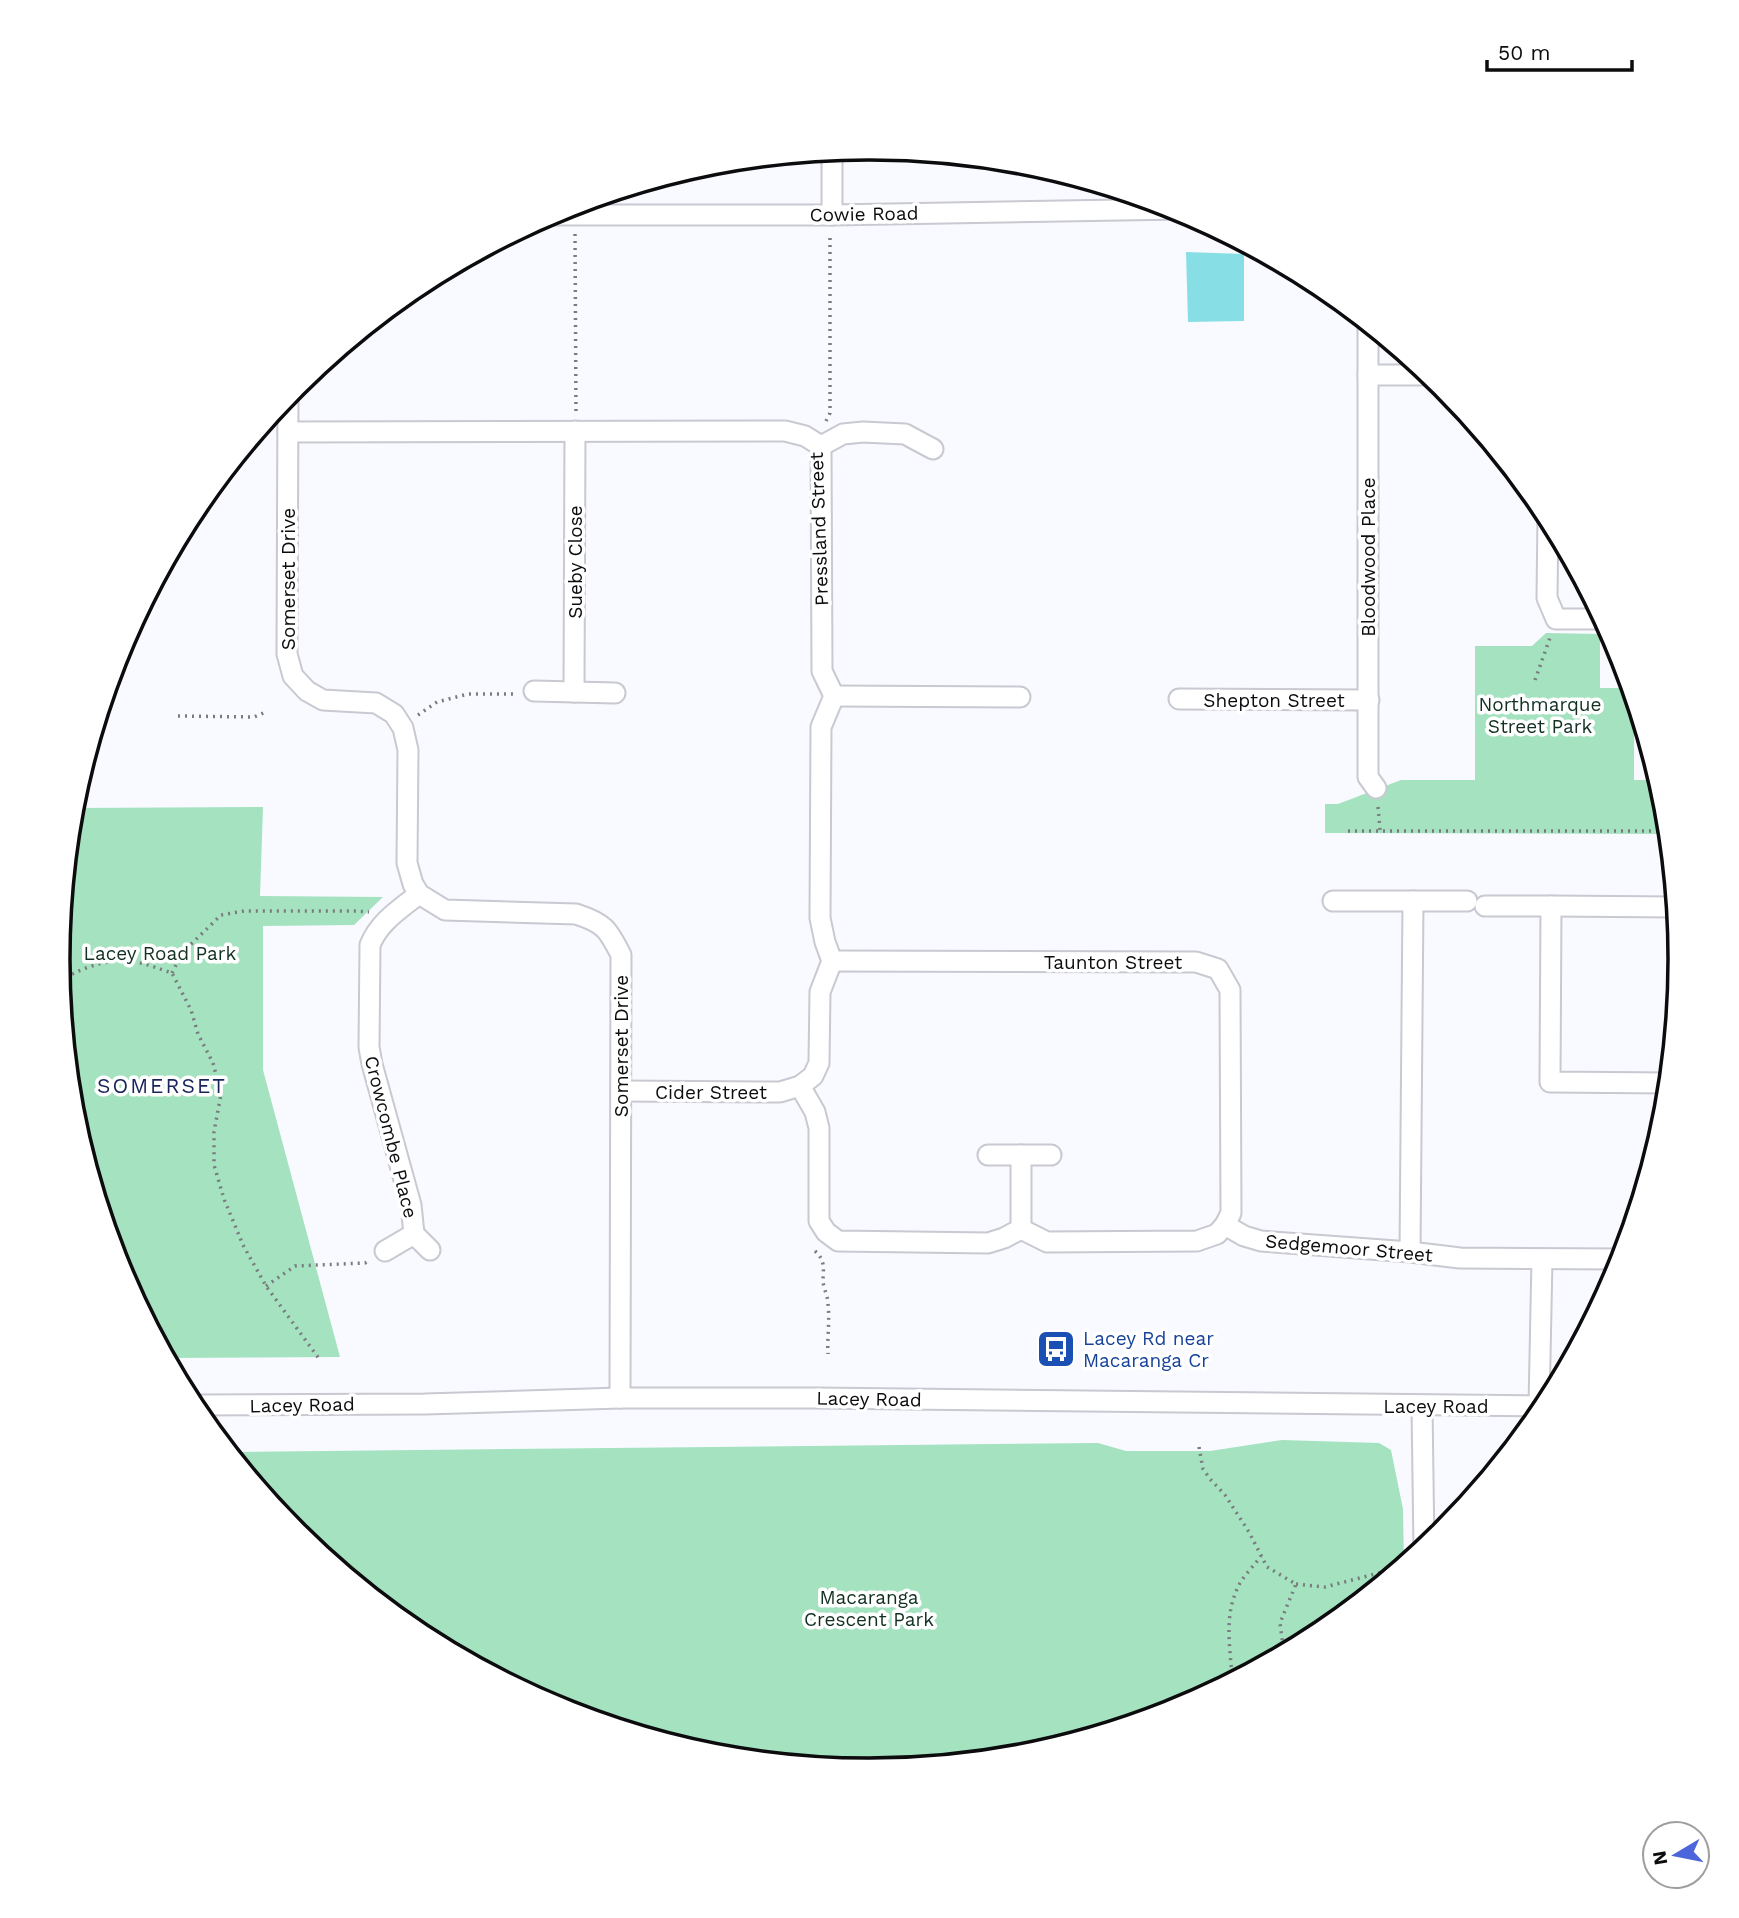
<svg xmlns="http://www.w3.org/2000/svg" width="1739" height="1918" viewBox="0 0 1739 1918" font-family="'Work Sans',sans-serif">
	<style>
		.green { fill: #a4e2c0 }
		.water { fill: #88dee5 }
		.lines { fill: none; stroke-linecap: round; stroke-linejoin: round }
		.minor-casing { stroke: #c8c9d1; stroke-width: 23 }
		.path { stroke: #7a7b7e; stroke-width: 3.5; stroke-dasharray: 2 5; stroke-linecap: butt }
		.minor { stroke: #fff; stroke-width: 19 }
		.labels { text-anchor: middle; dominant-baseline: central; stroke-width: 7; stroke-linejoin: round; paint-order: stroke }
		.street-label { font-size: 19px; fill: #0c0c0e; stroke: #fff }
		.park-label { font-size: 19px; fill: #123022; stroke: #fff }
		.transit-label { font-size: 19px; fill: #164399; stroke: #fff; text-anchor: start }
		.neighbourhood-label { font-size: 21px; letter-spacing: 2px; fill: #18235a; stroke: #fff }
		.rim { fill: none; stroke: #0c0c0e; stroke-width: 3.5 }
	</style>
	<rect width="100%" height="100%" fill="#f9faff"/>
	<g class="green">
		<polygon points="1546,633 1600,634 1600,688 1632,688 1634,697 1634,780 1659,780 1666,801 1669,834 1325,833 1325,804 1338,804 1401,780 1475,780 1475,646 1532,646"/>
		<polygon points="263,807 260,896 383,897 354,925 263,926 263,1070 340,1357 167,1358 119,1269 73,1117 58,959 73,808"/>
		<polygon points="1282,1440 1379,1443 1391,1450 1403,1509 1404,1566 1320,1634 1180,1709 1027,1755 869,1771 711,1755 558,1709 418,1634 295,1533 229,1452 1098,1443 1126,1451 1210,1451"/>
	</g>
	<polygon class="water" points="1186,252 1244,254 1244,321 1188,322"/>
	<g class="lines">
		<defs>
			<g id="minor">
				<polyline points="547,215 832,215 1181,209"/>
				<polyline points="832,215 832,151"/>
				<polyline points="1368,323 1368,777 1376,788"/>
				<polyline points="1368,375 1432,375"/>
				<path d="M288,394L287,654L293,676L307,691L323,700L376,703L394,714L403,728L408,750L407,863L413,884L419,894L445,910L576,914C604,923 608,929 621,955L620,1398"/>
				<polyline points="288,432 785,431 805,436 821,446 822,671 834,696 821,727 820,918 825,942 832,961 820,992 819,1063 813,1076 800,1086 780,1092 621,1091"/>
				<polyline points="821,446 843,434 863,432 905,434 933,449"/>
				<polyline points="1548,515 1547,598 1556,619 1604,619"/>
				<polyline points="534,691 615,693"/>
				<polyline points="574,692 575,431"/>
				<polyline points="834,696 1020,697"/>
				<polyline points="1179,699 1369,700"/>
				<polyline points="1333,901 1467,901"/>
				<polyline points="1485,906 1551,906 1550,1082 1669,1083"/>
				<polyline points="1551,906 1676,907"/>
				<polyline points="832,961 1196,962 1218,969 1230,990 1231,1213 1225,1225"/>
				<polyline points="800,1086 815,1112 819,1128 819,1221 826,1232 838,1241 988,1243 1004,1238 1021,1229 1047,1242 1197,1241 1217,1234 1225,1225 1244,1236 1261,1241 1410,1252 1460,1258 1623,1259"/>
				<polyline points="988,1155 1051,1155"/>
				<polyline points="1021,1229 1021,1155"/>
				<path d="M414,1234L411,1205L372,1064L369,1047L370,945C379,922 400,909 419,894"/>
				<polyline points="385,1251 414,1234 430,1250"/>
				<polyline points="1410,1252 1413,901"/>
				<polyline points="192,1405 425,1404 620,1398 816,1398 1547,1406"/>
				<polyline points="1422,1406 1424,1549"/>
				<polyline points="1539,1406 1542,1259"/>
			</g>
		</defs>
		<use href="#minor" class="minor-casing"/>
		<g class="path">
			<polyline points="575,234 576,412"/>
			<polyline points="826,421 830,413 830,235"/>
			<polyline points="1535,680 1551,635"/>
			<polyline points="418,715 437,702 468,694 517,694"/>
			<polyline points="178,716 254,717 266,712"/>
			<polyline points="1378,807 1380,830"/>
			<polyline points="1348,831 1669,831"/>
			<polyline points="172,973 182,953 221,915 244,911 356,911 369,912"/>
			<path d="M60,981C79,969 105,959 129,961C143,962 159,969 172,973L191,1010L198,1034L213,1063L221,1094L214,1132V1165L224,1199L243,1245L266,1286L320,1360"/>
			<path d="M815,1251C826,1261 823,1269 823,1282C824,1289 828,1297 828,1304C830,1320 827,1338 828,1354"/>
			<polyline points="266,1286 295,1266 365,1263 371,1260"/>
			<polyline points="1199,1447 1203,1469 1211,1480 1225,1495 1249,1532 1267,1567 1296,1584 1280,1623 1284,1654"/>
			<polyline points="1296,1584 1325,1587 1402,1567"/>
			<path d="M1232,1681C1231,1649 1223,1618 1238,1587C1243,1576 1254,1566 1261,1556"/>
		</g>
		<use href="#minor" class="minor"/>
	</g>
	<defs>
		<symbol id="bus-square" viewBox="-11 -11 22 22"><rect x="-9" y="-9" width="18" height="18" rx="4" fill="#1a4fb4" stroke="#fff"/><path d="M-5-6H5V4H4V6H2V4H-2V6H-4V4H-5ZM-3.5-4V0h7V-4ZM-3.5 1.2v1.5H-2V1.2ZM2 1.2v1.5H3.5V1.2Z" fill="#fff"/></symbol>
	</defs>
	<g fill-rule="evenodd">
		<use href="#bus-square" x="1034" y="1327" width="44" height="44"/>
	</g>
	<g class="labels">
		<g class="street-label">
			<text transform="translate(864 214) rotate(-1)">Cowie Road</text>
			<text transform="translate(819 529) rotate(-92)">Pressland Street</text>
			<text transform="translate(1368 557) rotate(-90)">Bloodwood Place</text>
			<text transform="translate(575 562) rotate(-90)">Sueby Close</text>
			<text transform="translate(288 579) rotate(-90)">Somerset Drive</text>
			<text x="1274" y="700">Shepton Street</text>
			<text x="1113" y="962">Taunton Street</text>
			<text transform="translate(621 1046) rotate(-90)">Somerset Drive</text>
			<text x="711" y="1092">Cider Street</text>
			<text transform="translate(391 1137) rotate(76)">Crowcombe Place</text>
			<text transform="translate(1349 1248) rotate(5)">Sedgemoor Street</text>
			<text transform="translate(869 1399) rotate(1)">Lacey Road</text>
			<text transform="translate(302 1405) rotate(-1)">Lacey Road</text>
			<text x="1436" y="1406">Lacey Road</text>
		</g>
		<g class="park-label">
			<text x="1540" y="704">Northmarque<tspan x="1540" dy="22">Street Park</tspan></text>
			<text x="160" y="953">Lacey Road Park</text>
			<text x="869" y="1597">Macaranga<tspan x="869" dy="22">Crescent Park</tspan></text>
		</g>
		<g class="transit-label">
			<text x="1083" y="1338">Lacey Rd near<tspan x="1083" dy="22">Macaranga Cr</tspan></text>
		</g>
		<g class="neighbourhood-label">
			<text x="162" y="1085">SOMERSET</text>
		</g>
	</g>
	<path d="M0 0H1739V1918H0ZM70 959a799 799 0 1 1 1598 0a799 799 0 1 1-1598 0Z" fill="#fff" fill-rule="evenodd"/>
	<path class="rim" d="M70 959a799 799 0 1 1 1598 0a799 799 0 1 1-1598 0Z"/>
	<g transform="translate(1676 1855) rotate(260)"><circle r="33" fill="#ffffff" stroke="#9e9e9f" stroke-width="2"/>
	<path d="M0-5L12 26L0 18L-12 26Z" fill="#4c65da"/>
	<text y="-10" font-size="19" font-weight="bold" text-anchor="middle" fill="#0c0c0e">N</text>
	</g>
	<path d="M1487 60v10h145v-10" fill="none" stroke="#0c0c0e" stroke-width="3.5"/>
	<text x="1498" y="60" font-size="21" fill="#0c0c0e" stroke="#ffffff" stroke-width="5" paint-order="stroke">50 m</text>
</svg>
